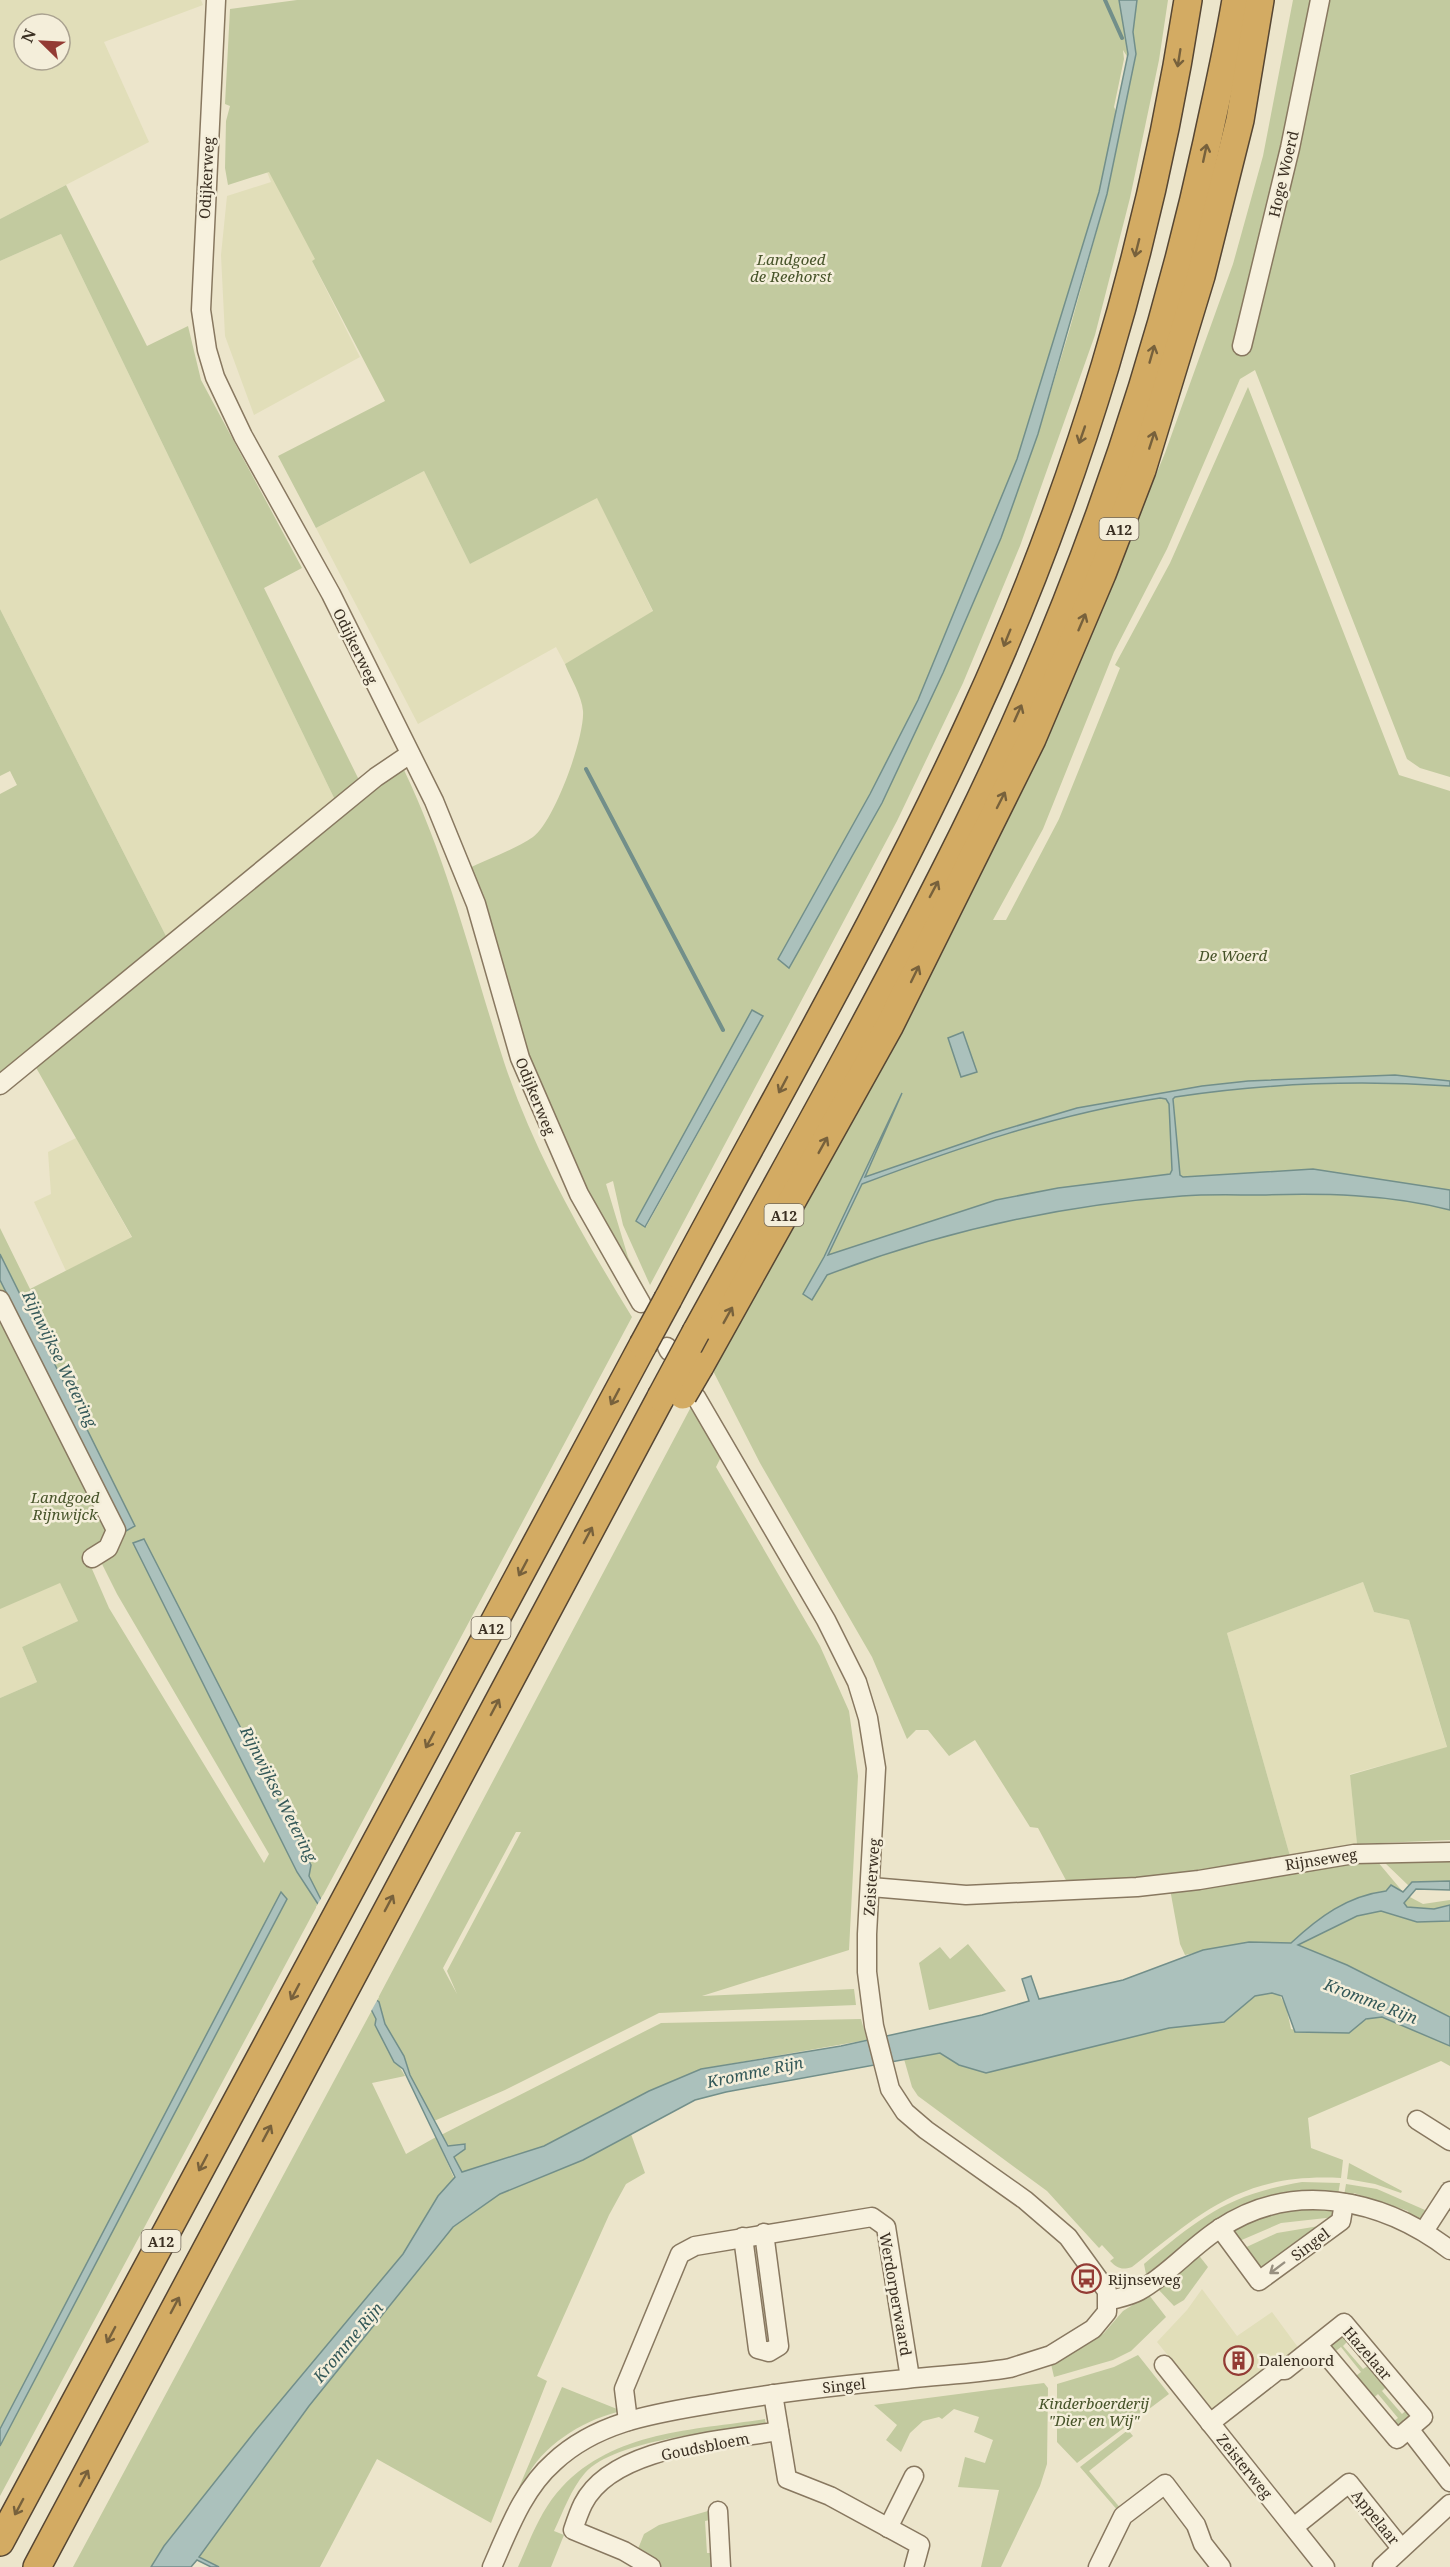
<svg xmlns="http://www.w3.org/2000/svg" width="1450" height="2567" viewBox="0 0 1450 2567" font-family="'Noto Serif',serif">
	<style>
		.farmland { fill: #e1deb9; fill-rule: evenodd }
		.green { fill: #c2ca9f; fill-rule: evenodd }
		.water { fill: #abc1bc; stroke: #728f8a; stroke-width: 1.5; fill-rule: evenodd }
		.pier { fill: #ece5cb }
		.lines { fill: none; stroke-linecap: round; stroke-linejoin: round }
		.stream { stroke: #728f8a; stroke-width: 4 }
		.minor-casing { stroke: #887860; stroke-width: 21 }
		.highway-casing { stroke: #564633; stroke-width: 30 }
		.minor { stroke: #f7f1de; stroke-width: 18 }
		.highway { stroke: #d3ab63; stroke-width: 27 }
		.highway-bridge-casing { stroke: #564633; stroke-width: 30; stroke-linecap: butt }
		.highway-bridge { stroke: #d3ab63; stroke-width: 27 }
		.oneway { stroke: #77613c }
		.oneway2 { stroke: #989080 }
		.labels { text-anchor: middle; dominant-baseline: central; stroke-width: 5; stroke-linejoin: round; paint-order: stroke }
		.shield { fill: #f4eeda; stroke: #726859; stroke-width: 1.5 }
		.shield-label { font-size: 14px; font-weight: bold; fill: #3a2f22 }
		.street-label { font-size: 15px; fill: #3a2f22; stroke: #f4eeda }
		.park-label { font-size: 15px; font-style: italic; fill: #47542a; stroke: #f4eeda }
		.poi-label { font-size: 15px; fill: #3a2f22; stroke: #f4eeda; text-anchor: start }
		.water-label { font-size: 16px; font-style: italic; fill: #335858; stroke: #f4eeda }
	</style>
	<rect width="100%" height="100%" fill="#ece5cb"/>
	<g class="farmland">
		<path d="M0,0H201L203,5L104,42L149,142L0,219ZM24,24H60V60H24Z"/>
		<polygon points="276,169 366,231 312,261 360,357 254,415 225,336 221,255 227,196 271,182 267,172"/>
		<polygon points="61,234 336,802 168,940 0,609 0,261"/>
		<polygon points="424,471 470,564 597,497 653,612 565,664 556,647 418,724 316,528"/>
		<polygon points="76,1138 132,1238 66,1271 34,1202 51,1194 48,1152"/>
		<polygon points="53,1568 78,1621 22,1647 37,1682 0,1698 0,1592"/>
		<polygon points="1363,1582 1374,1612 1409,1620 1447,1748 1350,1774 1357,1844 1290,1856 1227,1633"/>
		<polygon points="1202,2289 1237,2336 1272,2312 1300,2350 1216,2415 1157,2342 1187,2310"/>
	</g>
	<g class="green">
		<path d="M297,0H1119L1128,54V58L1123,50L1124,59L1114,107L1117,113L1099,192L1017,459L918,700L870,794L778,959L882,803L943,673L1001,538L1038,434L1070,328L1107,194L1136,54L1133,32L1137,0H1168L1159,60L1130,198L1095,335L1020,546L963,683L897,821L650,1285L623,1225L613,1181L606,1184L628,1257L646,1292L644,1296L610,1238L548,1117L467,869C488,859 514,850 533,837C554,822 585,737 583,711C582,696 570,677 565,664L653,611L597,498L470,564L424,471L316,528L278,456L385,401L312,261L315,259L269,172L228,185L225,168L226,121L230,106L225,104L230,9ZM752,1011L763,1017L646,1227L636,1221Z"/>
		<polygon points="1293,0 1450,0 1450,777 1420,768 1407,759 1255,370 1240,379 1167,549 1114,652 1043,829 993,920 1006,920 1059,819 1120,668 1115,665 1170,563 1248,387 1399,775 1450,791 1450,1840 1357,1844 1350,1775 1447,1747 1409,1620 1374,1612 1363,1582 1227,1633 1290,1856 1165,1876 1068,1884 1038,1828 1030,1827 975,1740 949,1756 928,1730 916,1730 907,1739 872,1657 760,1463 711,1367 1128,542 1165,453 1233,264 1263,156"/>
		<polygon points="66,185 147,346 188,326 201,380 302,568 264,588 360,782 336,802 61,234 0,261 0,219"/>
		<polygon points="0,609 168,940 0,1075 0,794 17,785 10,771 0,776"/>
		<path d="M404,770C449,864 472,963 504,1062C534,1152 583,1237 632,1317L321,1899L309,1876L311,1865L146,1545L137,1549L297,1872L318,1904L0,2496V2446L287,1899L281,1893L0,2429V1698L37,1682L22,1647L78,1621L60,1583L0,1609V1228L30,1289L132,1237L34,1064L367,792ZM102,1564L117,1594L269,1854L264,1863L109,1608L92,1569Z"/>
		<path d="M692,1405L721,1457L716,1467L820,1646L849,1711L858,1776L849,1950L702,1996L854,1989L856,2005L659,2013L505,2090L434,2121L410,2075L404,2056L385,2024L377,2000ZM516,1832H521L447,1971L457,1994L443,1968Z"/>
		<polygon points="1384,1859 1450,1859 1450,1881 1417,1881 1409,1886 1384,1862"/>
		<path d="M1377,1861L1403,1892L1391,1885L1386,1891C1347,1896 1319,1917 1291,1944L1249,1942L1185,1955L1180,1944L1170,1889L1315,1866Z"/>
		<polygon points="1407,1890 1408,1896 1423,1904 1450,1900 1450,2017 1347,1965 1298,1945 1308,1938 1311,1939 1306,1934"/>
		<polygon points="968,1944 1006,1991 929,2010 919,1963 940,1947 950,1959"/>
		<path d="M1272,1993L1279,1994L1286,2006L1291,2029L1307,2033L1352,2031C1376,1998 1423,2033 1450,2046V2066L1441,2061L1308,2118L1311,2148L1343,2160L1341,2178C1244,2173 1204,2210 1132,2267C1122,2270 1118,2269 1110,2261L1114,2258L1102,2245L1099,2248L1047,2191L918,2096L912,2087L904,2059L940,2053L959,2065L1110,2041L1179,2025L1224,2022L1255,1996Z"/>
		<polygon points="372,2010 377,2019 375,2025 405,2076 372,2083 406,2154 436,2137 454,2178 438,2196 403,2254 164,2546 151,2567 73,2567"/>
		<polygon points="861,2019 867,2040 701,2069 649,2091 544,2146 462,2172 454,2157 465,2149 466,2144 450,2147 441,2135 661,2023"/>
		<polygon points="631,2134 645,2173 626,2184 609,2215 537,2376 547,2381 491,2523 377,2459 320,2567 219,2567 199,2557 309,2406 453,2227 500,2194 583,2160"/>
		<polygon points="1349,2163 1402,2191 1401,2193 1375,2184 1347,2179"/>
		<path d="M1302,2182L1340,2183L1338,2195L1314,2194L1176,2253L1146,2274L1144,2264C1201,2217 1227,2195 1302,2182Z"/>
		<polygon points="1346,2184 1377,2189 1425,2210 1419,2221 1410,2217 1408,2211 1354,2193 1351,2197 1344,2196"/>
		<polygon points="1337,2207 1335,2217 1281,2223 1237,2242 1229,2230 1276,2211"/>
		<polygon points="1325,2225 1260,2276 1240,2250 1277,2233"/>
		<polygon points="1197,2253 1208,2267 1184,2300 1174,2306 1157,2288"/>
		<polygon points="1149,2295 1166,2317 1131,2351 1113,2360 1054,2377 1051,2364 1085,2346 1104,2333 1123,2311"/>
		<polygon points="1344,2330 1351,2338 1343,2346 1363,2369 1372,2363 1389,2384 1382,2391 1402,2414 1410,2407 1415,2414 1396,2431 1390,2424 1398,2418 1378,2394 1370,2401 1352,2379 1361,2372 1341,2347 1332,2354 1325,2346"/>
		<polygon points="1138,2355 1169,2394 1077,2463 1057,2442 1057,2384 1114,2367"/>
		<polygon points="1044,2383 1048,2388 1047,2464 1040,2486 1001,2567 981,2567 999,2490 958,2487 965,2457 985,2463 993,2440 974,2432 979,2417 954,2409 942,2419 939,2417 923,2421 910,2433 901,2452 886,2440 897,2425 874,2405"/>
		<path d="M562,2387L622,2411C588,2418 547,2442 529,2473C522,2484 520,2497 511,2506Z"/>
		<path d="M765,2419L766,2425C721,2431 616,2439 585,2473C571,2489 563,2512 554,2531L564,2535L551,2567H518C530,2540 541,2509 562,2487C614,2431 694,2430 765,2419Z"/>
		<polygon points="1128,2430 1133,2436 1089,2471 1122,2510 1119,2512 1080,2467"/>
		<polygon points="715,2509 715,2519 705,2521 707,2553 715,2553 716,2567 658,2567 636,2554 644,2534 659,2525"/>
	</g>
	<g class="water">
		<polygon points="1119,0 1137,0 1133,32 1136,54 1107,194 1038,434 1001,538 943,673 882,803 789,968 778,959 870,794 918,700 1017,459 1099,192 1128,54"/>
		<polygon points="752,1010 763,1016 645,1227 636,1221"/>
		<polygon points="963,1032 977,1072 961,1077 948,1038"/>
		<path d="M1395,1075L1450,1081V1086C1358,1080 1267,1083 1175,1097L1173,1099L1180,1175L1183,1177L1313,1169L1450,1190V1210C1388,1194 1323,1193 1260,1195C1234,1195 1208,1194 1182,1196C1062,1205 940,1232 827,1275L812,1300L803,1294L824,1257L902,1093L865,1177L993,1133L1077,1108L1202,1086L1248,1081ZM1160,1098L1166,1099L1169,1104L1172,1170L1170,1174L1058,1188L996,1200L828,1255L862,1184C960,1147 1057,1114 1160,1098Z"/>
		<polygon points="0,1254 135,1526 126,1531 0,1280"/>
		<path d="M144,1539L311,1865L309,1876L369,1994L379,2002L385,2024L404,2056L410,2075L448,2146L465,2144V2149L454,2157L462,2172L544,2146L649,2091L701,2069L841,2046L982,2015L1029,2001L1022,1979L1031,1976L1039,1999L1123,1980L1203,1950L1249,1942L1291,1943C1319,1917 1347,1896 1386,1891L1391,1885L1403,1892L1412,1882L1450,1881V1890L1416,1889L1404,1903L1407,1907L1434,1909L1450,1905V1921L1417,1922L1381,1911L1357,1916L1298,1945L1347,1965L1450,2017V2046L1382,2017L1366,2019L1349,2033L1295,2032L1282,1996L1272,1993L1255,1996L1224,2022L1169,2028L986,2073L959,2065L940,2053L726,2092L695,2100L583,2160L500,2194L453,2227L309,2406L199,2557L219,2567H211L197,2560L191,2567H151L164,2546L256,2430L403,2254L438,2196L455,2177L403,2069L394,2062L375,2025L376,2019L318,1904L297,1872L133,1543Z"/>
		<polygon points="281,1892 287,1899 0,2446 0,2429"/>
	</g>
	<polygon class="pier" points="323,1895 371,1993 379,1997 370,2013 316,1907"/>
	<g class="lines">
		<g class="stream">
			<polyline points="1105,0 1122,38"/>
			<polyline points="586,769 723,1030"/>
		</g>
		<defs>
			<g id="minor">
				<polyline points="216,0 201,310 207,350 215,377 243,436 331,594 434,801 476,904 520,1058 579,1194 641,1303"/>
				<polyline points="1242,346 1290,148 1320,0"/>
				<polyline points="0,1085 376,777 410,754"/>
				<polyline points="0,1300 116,1530 108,1548 92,1558"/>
				<polyline points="667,1347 669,1351"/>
				<polyline points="871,1887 966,1895 1137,1887 1199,1880 1354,1854 1450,1852"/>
				<polyline points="1417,2120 1450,2141"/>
				<polyline points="1220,2228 1259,2281 1341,2221 1344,2203"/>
				<polyline points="1424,2231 1450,2191"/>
				<polyline points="743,2237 758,2349 769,2352 779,2346 764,2233"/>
				<path d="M1108,2301C1118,2298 1130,2296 1139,2291C1168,2275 1191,2247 1219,2229C1293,2179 1383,2199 1450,2250"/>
				<polyline points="1164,2365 1325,2567"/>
				<polyline points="773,2394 787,2479 830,2496 920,2545 914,2567"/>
				<polyline points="628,2421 624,2389 680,2254 695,2246 872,2217 886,2227 910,2378"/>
				<polyline points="1210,2423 1278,2370 1285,2370 1344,2323 1423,2417 1397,2439 1318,2345"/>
				<polyline points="1409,2429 1450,2482"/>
				<polyline points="718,2511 721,2567"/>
				<polyline points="1294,2527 1349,2483 1401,2548"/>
				<polyline points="888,2528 914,2476"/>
				<path d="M492,2567C508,2531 523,2489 554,2462C599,2420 659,2413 717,2403C780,2392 843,2385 906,2379C941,2375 975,2374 1010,2368L1051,2355L1093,2329L1107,2312V2291L1068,2237L1025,2200L926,2130L905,2112L890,2089L874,2026L867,1972V1934L876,1768L868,1718L857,1682L826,1620L696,1397"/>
				<path d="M651,2567L624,2551L573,2530C576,2521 579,2512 583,2504C612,2446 722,2441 779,2431"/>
				<polyline points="1098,2567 1123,2516 1165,2484 1196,2525 1203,2544 1221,2567"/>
				<polyline points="1382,2567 1450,2504"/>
			</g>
			<g id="highway">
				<path d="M668,1299C771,1105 882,915 973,716C1077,490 1150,246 1188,0"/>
				<path d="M696,1332C787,1167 880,1002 964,833C1072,614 1155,381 1207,142C1217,95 1228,48 1236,0"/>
				<polyline points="700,1366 889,1027 1032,739 1102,574 1142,470 1201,276 1240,120 1260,0"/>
				<polyline points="0,2542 643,1345"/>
				<polyline points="37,2567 661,1397"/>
			</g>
		</defs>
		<use href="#minor" class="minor-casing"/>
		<use href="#highway" class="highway-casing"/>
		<use href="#minor" class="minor"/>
		<use href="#highway" class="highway"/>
		<defs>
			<g id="highway-bridge">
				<polyline points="643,1345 668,1299"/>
				<polyline points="683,1395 700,1366"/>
				<polyline points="661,1397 696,1332"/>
			</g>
		</defs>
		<use href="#highway-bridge" class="highway-bridge-casing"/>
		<use href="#highway-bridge" class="highway-bridge"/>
	</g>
	<defs><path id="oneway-shaft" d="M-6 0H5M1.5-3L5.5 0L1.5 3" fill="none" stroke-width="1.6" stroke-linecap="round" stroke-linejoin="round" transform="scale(1.5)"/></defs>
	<g class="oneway">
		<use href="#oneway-shaft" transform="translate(1179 58) rotate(99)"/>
		<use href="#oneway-shaft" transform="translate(1205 153) rotate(-78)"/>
		<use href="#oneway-shaft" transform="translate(1137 248) rotate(104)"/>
		<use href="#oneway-shaft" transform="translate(1152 354) rotate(-74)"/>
		<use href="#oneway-shaft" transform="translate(1082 435) rotate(109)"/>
		<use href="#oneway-shaft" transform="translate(1152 440) rotate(-72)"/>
		<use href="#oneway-shaft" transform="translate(1082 622) rotate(-67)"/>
		<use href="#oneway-shaft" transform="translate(1007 638) rotate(112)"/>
		<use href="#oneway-shaft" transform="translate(1018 713) rotate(-66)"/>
		<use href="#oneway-shaft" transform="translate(1001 800) rotate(-63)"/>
		<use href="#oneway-shaft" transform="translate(934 889) rotate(-62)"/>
		<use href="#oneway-shaft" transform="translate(915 974) rotate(-64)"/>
		<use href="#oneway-shaft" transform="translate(783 1085) rotate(118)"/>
		<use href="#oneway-shaft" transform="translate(823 1145) rotate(-61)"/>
		<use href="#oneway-shaft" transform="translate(728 1315) rotate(-61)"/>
		<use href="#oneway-shaft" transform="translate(615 1397) rotate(118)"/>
		<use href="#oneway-shaft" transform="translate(588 1535) rotate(-62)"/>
		<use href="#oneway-shaft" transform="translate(523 1568) rotate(118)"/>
		<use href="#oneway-shaft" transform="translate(495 1707) rotate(-62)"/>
		<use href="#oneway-shaft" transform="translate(430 1740) rotate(118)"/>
		<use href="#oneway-shaft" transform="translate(389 1903) rotate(-62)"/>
		<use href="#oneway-shaft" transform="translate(295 1992) rotate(118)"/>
		<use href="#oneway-shaft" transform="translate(267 2133) rotate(-62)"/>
		<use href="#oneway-shaft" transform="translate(203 2163) rotate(118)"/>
		<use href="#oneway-shaft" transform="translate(175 2305) rotate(-62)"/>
		<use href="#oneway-shaft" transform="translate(111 2335) rotate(118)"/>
		<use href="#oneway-shaft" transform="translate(84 2478) rotate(-62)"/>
		<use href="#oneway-shaft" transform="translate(19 2507) rotate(118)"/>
	</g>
	<use class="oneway2" href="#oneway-shaft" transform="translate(1277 2268) rotate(143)"/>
	<defs>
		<symbol id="bus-ring" viewBox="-11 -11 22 22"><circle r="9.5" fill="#f4eeda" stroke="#933b34" stroke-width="1.5"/><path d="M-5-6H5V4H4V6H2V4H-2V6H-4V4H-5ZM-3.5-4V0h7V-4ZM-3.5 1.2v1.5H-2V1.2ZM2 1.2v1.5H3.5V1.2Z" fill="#933b34"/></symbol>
		<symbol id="building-ring" viewBox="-11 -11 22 22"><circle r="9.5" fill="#f4eeda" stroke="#933b34" stroke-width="1.5"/><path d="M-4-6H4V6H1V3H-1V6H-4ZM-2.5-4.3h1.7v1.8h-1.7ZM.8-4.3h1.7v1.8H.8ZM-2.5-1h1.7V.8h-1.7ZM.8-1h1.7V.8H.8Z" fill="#933b34"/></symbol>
	</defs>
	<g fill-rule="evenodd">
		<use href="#bus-ring" x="1070" y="2262" width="33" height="33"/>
		<use href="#building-ring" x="1222" y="2344" width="33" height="33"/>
	</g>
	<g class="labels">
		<g class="shield">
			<rect x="1099.5" y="518" width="39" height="22" rx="4.5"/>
			<rect x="764.5" y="1204" width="39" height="22" rx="4.5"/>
			<rect x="471.5" y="1617" width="39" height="22" rx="4.5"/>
			<rect x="141.5" y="2230" width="39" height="22" rx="4.5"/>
		</g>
		<g class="shield-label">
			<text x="1119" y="529">A12</text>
			<text x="784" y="1215">A12</text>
			<text x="491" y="1628">A12</text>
			<text x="161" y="2241">A12</text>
		</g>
		<g class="street-label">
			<text transform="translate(1283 174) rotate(-77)">Hoge Woerd</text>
			<text transform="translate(206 178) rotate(-87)">Odijkerweg</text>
			<text transform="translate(356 646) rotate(64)">Odijkerweg</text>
			<text transform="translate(536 1096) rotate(68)">Odijkerweg</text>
			<text transform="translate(1321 1859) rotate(-9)">Rijnseweg</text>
			<text transform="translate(871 1877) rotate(-86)">Zeisterweg</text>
			<text transform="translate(1310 2244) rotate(-37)">Singel</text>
			<text transform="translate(896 2294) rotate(80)">Werdorperwaard</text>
			<text transform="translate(1368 2353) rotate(49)">Hazelaar</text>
			<text transform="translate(844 2385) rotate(-6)">Singel</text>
			<text transform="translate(705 2446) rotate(-11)">Goudsbloem</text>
			<text transform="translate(1245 2466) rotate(51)">Zeisterweg</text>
			<text transform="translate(1376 2517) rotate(51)">Appelaar</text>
		</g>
		<g class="park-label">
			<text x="791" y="259">Landgoed<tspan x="791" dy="17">de Reehorst</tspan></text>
			<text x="1233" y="955">De Woerd</text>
			<text x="65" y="1497">Landgoed<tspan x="65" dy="17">Rijnwijck</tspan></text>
			<text x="1094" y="2403">Kinderboerderij<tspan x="1094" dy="17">"Dier en Wij"</tspan></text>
		</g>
		<g class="poi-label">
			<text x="1108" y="2279">Rijnseweg</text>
			<text x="1259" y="2360">Dalenoord</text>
		</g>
		<g class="water-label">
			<text transform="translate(60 1359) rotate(64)">Rijnwijkse Wetering</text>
			<text transform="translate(279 1794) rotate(63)">Rijnwijkse Wetering</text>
			<text transform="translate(1371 2001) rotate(21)">Kromme Rijn</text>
			<text transform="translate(755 2072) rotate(-12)">Kromme Rijn</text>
			<text transform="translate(348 2342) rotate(-50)">Kromme Rijn</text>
		</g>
	</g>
	<g transform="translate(42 42) rotate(294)"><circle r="28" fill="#f4eeda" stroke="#aaa290" stroke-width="1.5"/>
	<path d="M0-4.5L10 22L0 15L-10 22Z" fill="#933b34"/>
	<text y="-9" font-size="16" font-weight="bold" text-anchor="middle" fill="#3a2f22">N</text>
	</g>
</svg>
